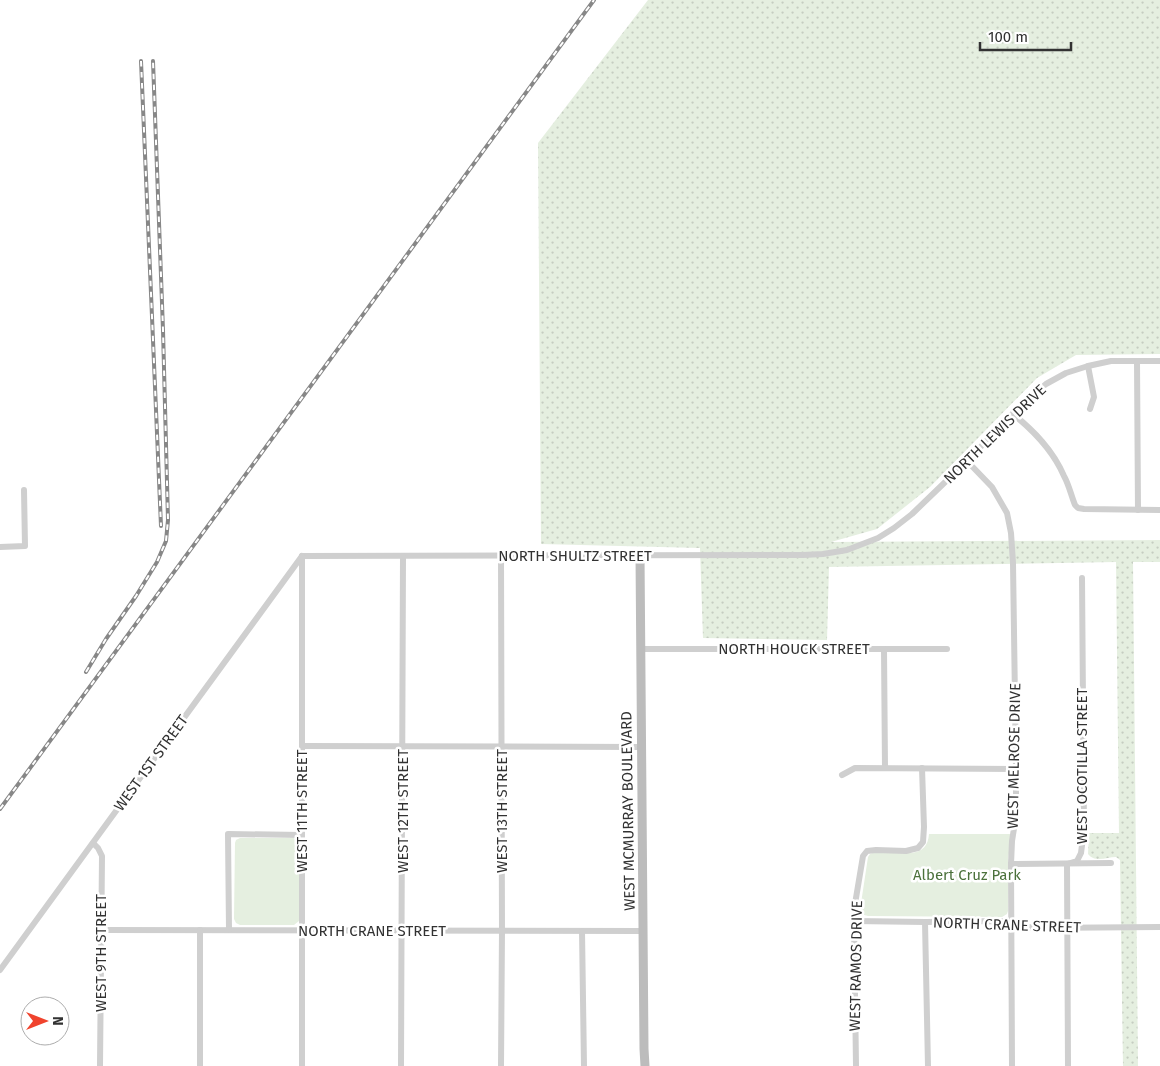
<svg xmlns="http://www.w3.org/2000/svg" width="1160" height="1066" viewBox="0 0 1160 1066" font-family="'Fira Sans',sans-serif">
	<style>
		.grass { fill: url(#grass-dots) }
		.park { fill: #e5efe0 }
		.lines { fill: none; stroke-linecap: round; stroke-linejoin: round }
		.street { stroke: #cfcfcf; stroke-width: 6 }
		.secondary { stroke: #bcbcbc; stroke-width: 9 }
		.rail-casing { stroke: #878787; stroke-width: 4 }
		.rail { stroke: #fff; stroke-width: 2; stroke-dasharray: 5.5; stroke-linecap: butt }
		.labels { text-anchor: middle; dominant-baseline: central; stroke-width: 5; stroke-linejoin: round; paint-order: stroke }
		.street-label { font-size: 15px; fill: #323232; stroke: #fff }
		.park-label { font-size: 15px; fill: #4b713b; stroke: #fff }
	</style>
	<defs>
		<pattern id="grass-dots" width="8" height="8" patternUnits="userSpaceOnUse" patternTransform="scale(1.25)"><rect width="8" height="8" fill="#e5efe0"/><path d="M2 2h.1M6 6h.1" fill="none" stroke="#c5cdc1" stroke-width="1.8" stroke-linecap="round"/></pattern>
	</defs>
	<rect width="100%" height="100%" fill="#fff"/>
	<path class="grass" d="M648,0H1160V354L1076,355L1037,378L930,487L877,529L831,542L1160,540V562H1133L1138,1066H1123L1120,860L1116,857C1107,857 1095,863 1088,854L1089,833H1119L1116,562L829,567L827,640L703,638L700,548L541,544L538,143Z"/>
	<g class="park">
		<path d="M929,834H1012L1008,859V911L1007,914L1002,917L868,916C863,915 862,914 860,910L868,857L870,854L873,853H912C923,851 928,846 929,834Z"/>
		<polygon points="240,838 294,838 299,843 299,921 294,925 240,925 236,923 234,919 235,843 236,840"/>
	</g>
	<g class="lines">
		<g class="street">
			<polyline points="1137,361 1138,510"/>
			<polyline points="1088,366 1094,397 1090,409"/>
			<path d="M1013,414C1034,431 1053,450 1064,476C1069,485 1071,495 1075,505L1078,508L1084,509L1160,510"/>
			<polyline points="967,461 992,487 1007,513 1011,533 1013,563 1016,769 1016,816 1012,841 1011,864 1012,1066"/>
			<polyline points="0,547 25,546 24,490"/>
			<polyline points="302,556 803,555 823,554 847,550 878,538 894,528 912,514 967,461 1023,403 1046,384 1066,373 1088,366 1111,361 1160,361"/>
			<polyline points="641,649 947,649"/>
			<polyline points="884,649 885,768"/>
			<polyline points="302,746 640,747"/>
			<polyline points="842,775 855,768 1016,769"/>
			<polyline points="93,843 98,848 102,856 100,1066"/>
			<polyline points="1011,864 1111,863"/>
			<polyline points="854,921 925,922 1001,921 1011,925 1036,928 1160,927"/>
			<polyline points="925,922 928,1066"/>
			<polyline points="101,930 643,931"/>
			<polyline points="200,930 200,1066"/>
			<polyline points="229,930 228,834 302,835"/>
			<polyline points="582,931 584,1066"/>
			<polyline points="0,970 302,556"/>
			<polyline points="302,1066 302,556"/>
			<polyline points="401,1066 403,556"/>
			<polyline points="501,1066 502,930 501,556"/>
			<polyline points="856,1066 854,921 855,904 863,856 867,851 876,850 906,851 918,848 923,842 924,827 922,768"/>
			<polyline points="1068,1066 1067,864 1077,861 1081,853 1084,830 1082,578"/>
		</g>
		<polyline class="secondary" points="640,555 644,1049 645,1066"/>
		<defs>
			<g id="rail">
				<polyline points="141,61 161,526"/>
				<polyline points="86,672 106,639 136,596 157,562 166,541 168,520 163,330 153,61"/>
				<polyline points="0,809 594,0"/>
			</g>
		</defs>
		<use href="#rail" class="rail-casing"/>
		<use href="#rail" class="rail"/>
	</g>
	<g class="labels">
		<g class="street-label">
			<text transform="translate(995 434) rotate(-44)">NORTH LEWIS DRIVE</text>
			<text x="575" y="556">NORTH SHULTZ STREET</text>
			<text x="794" y="649">NORTH HOUCK STREET</text>
			<text transform="translate(1014 756) rotate(-89)">WEST MELROSE DRIVE</text>
			<text transform="translate(151 763) rotate(-54)">WEST 1ST STREET</text>
			<text transform="translate(1082 766) rotate(-90)">WEST OCOTILLA STREET</text>
			<text transform="translate(302 811) rotate(-90)">WEST 11TH STREET</text>
			<text transform="translate(403 811) rotate(-90)">WEST 12TH STREET</text>
			<text transform="translate(502 811) rotate(-90)">WEST 13TH STREET</text>
			<text transform="translate(628 811) rotate(-91)">WEST MCMURRAY BOULEVARD</text>
			<text transform="translate(1007 925) rotate(2)">NORTH CRANE STREET</text>
			<text x="372" y="931">NORTH CRANE STREET</text>
			<text transform="translate(101 953) rotate(-90)">WEST 9TH STREET</text>
			<text transform="translate(856 966) rotate(-89)">WEST RAMOS DRIVE</text>
		</g>
		<g class="park-label">
			<text x="967" y="875">Albert Cruz Park</text>
		</g>
	</g>
	<g transform="translate(45 1021) rotate(90)"><circle r="24" fill="#ffffff" stroke="#adadad"/>
	<path d="M0-4L9 19L0 12L-9 19Z" fill="#f0432d"/>
	<text y="-8" font-size="14" font-weight="bold" text-anchor="middle" fill="#323232">N</text>
	</g>
	<path d="M980 42v8h91v-8" fill="none" stroke="#323232" stroke-width="2.5"/>
	<text x="988" y="42" font-size="15" fill="#323232" stroke="#ffffff" stroke-width="4" paint-order="stroke">100 m</text>
</svg>
